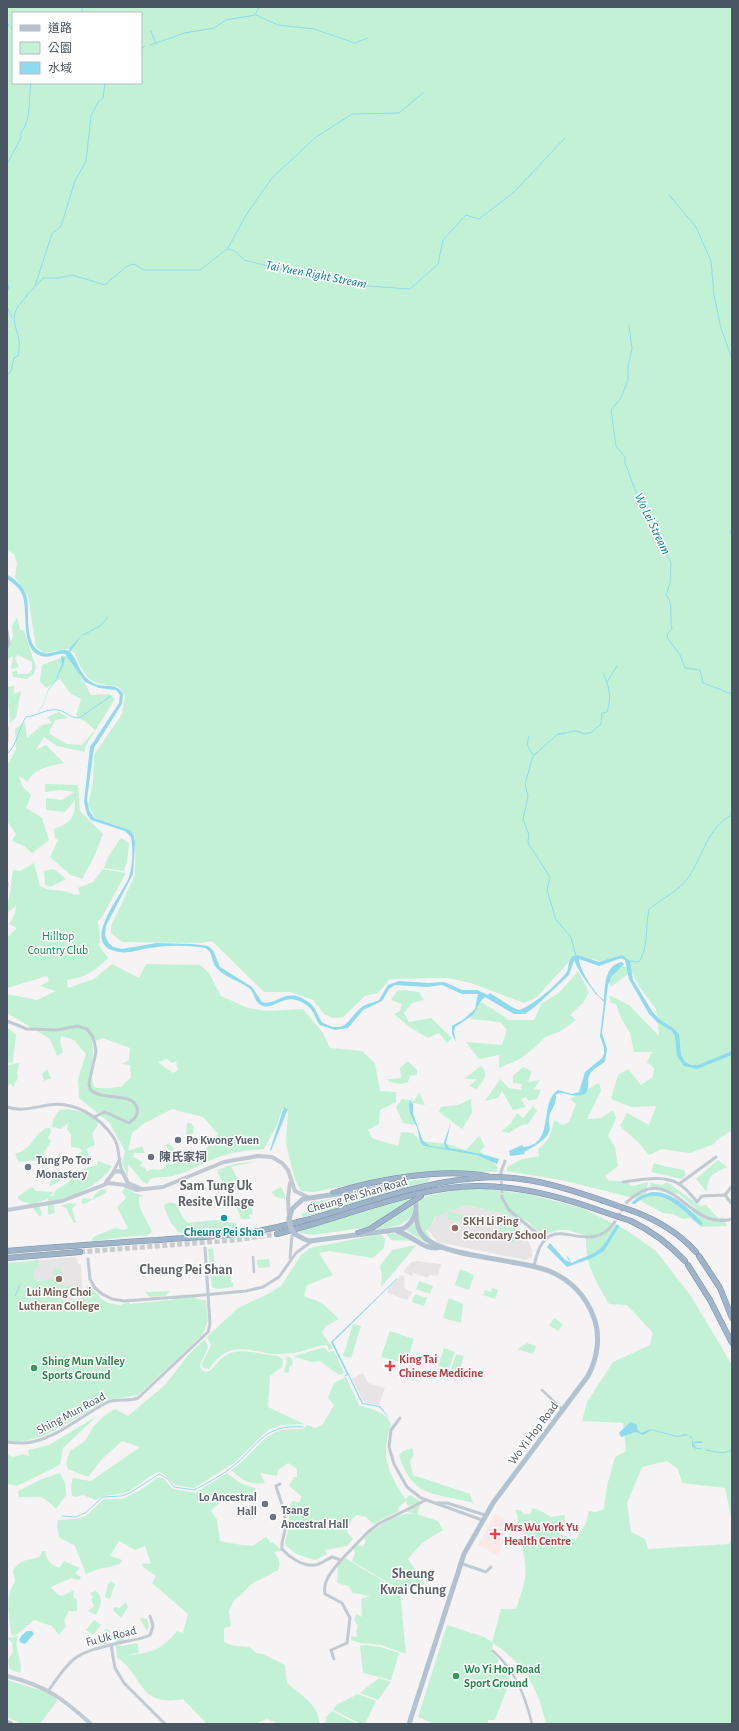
<svg xmlns="http://www.w3.org/2000/svg" width="739" height="1731" viewBox="0 0 739 1731" font-family="'Alegreya Sans','Noto Sans TC',sans-serif">
	<style>
		.education { fill: #e6e4e5 }
		.medical { fill: #fce8e6 }
		.green { fill: #c3f1d5; fill-rule: evenodd }
		.water { fill: #90daee }
		.pier { fill: #f5f3f3 }
		.lines { fill: none; stroke-linecap: round; stroke-linejoin: round }
		.stream { stroke: #90daee; stroke-width: 1 }
		.minor-tunnel { stroke: #caccce; stroke-width: 3; stroke-dasharray: 3 1.5; stroke-linecap: butt }
		.primary-tunnel { stroke: #caccce; stroke-width: 5; stroke-dasharray: 5 2.5; stroke-linecap: butt }
		.trunk-tunnel { stroke: #caccce; stroke-width: 5; stroke-dasharray: 5 2.5; stroke-linecap: butt }
		.trunk-casing { stroke: #7690ad; stroke-width: 6 }
		.pedestrian { stroke: #c1cad2; stroke-width: 2.5 }
		.minor { stroke: #c1cad2; stroke-width: 3 }
		.tertiary { stroke: #c1cad2; stroke-width: 4 }
		.primary { stroke: #b3c2d1; stroke-width: 5 }
		.trunk { stroke: #9fb4c9; stroke-width: 5 }
		.trunk-bridge-casing { stroke: #7690ad; stroke-width: 6; stroke-linecap: butt }
		.primary-bridge { stroke: #b3c2d1; stroke-width: 5 }
		.trunk-bridge { stroke: #9fb4c9; stroke-width: 5 }
		.worship-dot { fill: #6b7280; stroke: #fff; stroke-width: 1.5 }
		.culture-dot { fill: #0f9aa8; stroke: #fff; stroke-width: 1.5 }
		.education-dot { fill: #8d6e63; stroke: #fff; stroke-width: 1.5 }
		.health-dot { fill: #e0444e; stroke: #fff; stroke-width: 1.5 }
		.leisure-dot { fill: #2e9e5b; stroke: #fff; stroke-width: 1.5 }
		.labels { text-anchor: middle; dominant-baseline: central; stroke-width: 3; stroke-linejoin: round; paint-order: stroke }
		.park-label { font-size: 12px; fill: #17864f; stroke: #fff }
		.worship-label { font-size: 12px; font-weight: bold; fill: #5b616d; stroke: #fff; text-anchor: start }
		.street-label { font-size: 12px; fill: #4a5661; stroke: #fff }
		.education-label { font-size: 12px; font-weight: bold; fill: #785e54; stroke: #fff; text-anchor: start }
		.culture-label { font-size: 12px; font-weight: bold; fill: #0d838f; stroke: #fff }
		.health-label { font-size: 12px; font-weight: bold; fill: #be3a42; stroke: #fff; text-anchor: start }
		.leisure-label { font-size: 12px; font-weight: bold; fill: #27864d; stroke: #fff; text-anchor: start }
		.water-label { font-size: 13px; font-style: italic; fill: #0c7c9b; stroke: #fff }
		.quarter-label { font-size: 14px; font-weight: bold; fill: #5f6368; stroke: #fff }
	</style>
	<rect width="100%" height="100%" fill="#f5f3f3"/>
	<g class="education">
		<polygon points="465,1205 508,1215 522,1223 518,1228 527,1238 532,1250 532,1257 526,1260 438,1242 427,1229 431,1226 437,1216"/>
		<polygon points="74,1257 77,1259 78,1264 81,1264 83,1298 66,1302 58,1294 52,1284 34,1279 33,1261"/>
		<polygon points="416,1261 441,1264 438,1276 429,1275 428,1278 413,1273 412,1276 403,1272 411,1262"/>
		<polygon points="401,1275 405,1277 404,1283 405,1289 412,1292 407,1300 387,1293 388,1290 387,1289"/>
		<polygon points="363,1373 368,1383 385,1388 379,1405 364,1402 352,1379"/>
	</g>
	<polygon class="medical" points="495,1513 504,1519 507,1528 499,1556 478,1545"/>
	<g class="green">
		<path d="M7,7H732V1130L717,1140L714,1144L690,1153L662,1149L649,1155L639,1143L620,1126L627,1113L649,1125L656,1106L631,1107L611,1099L618,1075L628,1069L641,1085L653,1077L654,1068L647,1062L652,1052H634L630,1033L621,1018L616,1004L611,1003L609,995L629,1005L659,1036L656,1009L639,986L624,958L604,962L575,955L537,997L524,1003L471,983L448,978L390,979L378,993L365,996L343,1017L333,1018L324,1014L313,1000L290,992H264L212,941L202,943L122,942L111,933V926L135,875V836L128,829L95,818L88,805L93,783L94,755L122,714L125,696L119,687C112,685 106,685 100,684C86,681 79,665 75,653L68,649L44,653L36,647L28,595L15,577L17,563L14,554L9,551L7,553ZM13,13H141V83H13Z"/>
		<polygon points="17,617 20,629 24,631 36,667 34,674 27,679 13,677 12,672 17,670 17,674 28,674 32,670 32,662 18,655 15,658 19,667 11,669 13,657 7,659 7,652 13,636 12,626"/>
		<path d="M69,655L91,695L110,694L115,699L85,747V752L57,746L44,737L36,750L46,745L64,763C50,766 34,768 28,782L19,776L22,786L31,795L26,808L42,818L49,840L32,853L24,846L12,841L16,834L7,821V766L16,749L15,729L25,722L27,738L42,725L52,723L47,717L59,712L68,718L55,720L50,730V734L67,744L82,745L95,730L86,722L76,716L81,699L70,693L60,679L46,688L40,681L42,665Z"/>
		<polygon points="15,686 13,694 21,691 16,717 10,723 7,687"/>
		<path d="M45,784L78,785L80,811L103,834L94,857L82,879L71,875L50,857L58,840L55,838L54,829C71,823 75,818 75,800L65,812L46,810V798L62,800L74,792L60,790L45,792Z"/>
		<polygon points="121,838 129,843 127,862 124,871 104,868 108,857"/>
		<path d="M34,863L40,886C51,893 64,888 75,895L80,894L78,888L93,882L103,869L126,873L102,917L97,922L99,926L100,943L98,944L108,958C93,972 87,977 67,980L68,988L94,979L112,964L139,978L146,964L200,965L209,973L221,996L248,1008L268,1011L303,1009L323,1033L330,1048L362,1051L375,1063L380,1091L396,1092V1102L380,1110L379,1124L368,1130L372,1138L398,1146L401,1132L413,1133L420,1141L447,1144L466,1150L479,1136L485,1146L480,1151L497,1166V1172C434,1170 375,1179 314,1192L301,1191L295,1180L286,1144L288,1109L286,1107L282,1109L277,1125L264,1149C251,1150 238,1151 225,1155C208,1160 193,1170 176,1175C167,1178 159,1176 150,1179L147,1184L142,1181L128,1164V1177L122,1163L125,1151L109,1122L79,1098L78,1079L86,1054L74,1040L61,1036L60,1042L63,1052L57,1056L50,1039L7,1013V994L37,1000L56,991L40,986L49,981L47,976L7,988V938L17,928L9,924L15,914L16,906L7,913V901L9,899L13,870L20,871ZM103,1038L130,1048L129,1060L122,1064L130,1065L131,1077L121,1087C109,1087 106,1090 94,1087C89,1072 95,1056 92,1042ZM167,1059L172,1063L176,1061L178,1070L173,1073L158,1062ZM172,1109L203,1117L218,1134L205,1150L170,1165L169,1158L166,1152L162,1153L166,1161L165,1168L158,1170L151,1169L147,1172L145,1168L140,1166L143,1162L133,1157L134,1153H145L142,1146L128,1151L132,1133L143,1124Z"/>
		<polygon points="54,869 66,879 50,887 45,885 44,871"/>
		<polygon points="619,966 626,967 629,973 611,987 609,982"/>
		<polygon points="578,971 589,992 583,1003 570,1015 576,1020 559,1032 545,1037 534,1048 520,1059 499,1068 499,1055 479,1059 466,1042 502,1045 507,1030 500,1022 470,1019 480,1001 509,1020 534,1020 542,1003 559,993"/>
		<polygon points="404,990 419,992 424,1000 412,1003 404,1013 409,1022 431,1018 452,1038 447,1043 439,1033 428,1038 411,1028 394,1014 400,1011 402,1004 391,1000 397,991"/>
		<polygon points="7,1028 16,1034 13,1062 8,1063 8,1065 19,1063 17,1072 18,1078 13,1087 10,1083 7,1088"/>
		<polygon points="408,1061 417,1070 417,1075 410,1076 408,1082 401,1084 389,1082 387,1079 401,1078 400,1068"/>
		<path d="M481,1066C490,1075 483,1080 477,1089L469,1086L477,1079H464Z"/>
		<polygon points="523,1067 532,1071 528,1082 540,1080 534,1089 541,1090 537,1099 528,1101 526,1097 521,1099 526,1107 513,1110 502,1091 498,1098 485,1101 500,1079 509,1088 521,1090 522,1084 513,1083 513,1076"/>
		<polygon points="47,1069 51,1078 44,1081 42,1074"/>
		<path d="M599,1083L601,1091L587,1119L601,1118L613,1110L616,1118L608,1136L615,1147L618,1166L605,1176L609,1181H624L633,1186L648,1182L646,1194C669,1194 675,1196 692,1212L696,1209L679,1194L650,1188L651,1183L662,1185L667,1182L700,1206L706,1205L718,1218L723,1217L727,1226L701,1227L690,1218L683,1219L673,1214L663,1213L639,1200L614,1193L561,1180L507,1171V1167L522,1159L539,1156L538,1149C549,1141 552,1133 554,1120L563,1125L569,1122L576,1104L570,1099Z"/>
		<polygon points="419,1092 425,1105 413,1103 408,1107 415,1117 415,1125 403,1123 396,1107 402,1099 414,1101"/>
		<polygon points="471,1099 472,1113 462,1129 439,1112 441,1107 458,1105"/>
		<polygon points="533,1106 537,1111 528,1124 522,1125 509,1133 502,1131 511,1123 517,1113 523,1118"/>
		<polygon points="68,1109 93,1114 98,1125 92,1134 95,1145 86,1149 89,1154 86,1161 78,1164 77,1154 83,1151 79,1148 71,1147 71,1134 67,1129 69,1122 61,1129 52,1127 53,1119 60,1110"/>
		<polygon points="187,1123 191,1123 194,1127 193,1134 186,1135"/>
		<path d="M46,1128H50L51,1132L48,1138L51,1141L40,1160L19,1162L15,1154C34,1148 32,1136 46,1128Z"/>
		<polygon points="169,1143 179,1155 175,1157 165,1145"/>
		<path d="M718,1160L727,1167C712,1174 708,1175 707,1192L696,1179Z"/>
		<path d="M98,1161L112,1166C101,1185 73,1196 53,1203L55,1213L48,1215V1199L38,1202L42,1215L39,1216L30,1204L19,1200L17,1197L32,1187L36,1191L53,1192L50,1196H53L55,1191L70,1181L80,1170L97,1165Z"/>
		<polygon points="258,1161 231,1167 242,1186 229,1193 217,1172 223,1170 214,1171 234,1164"/>
		<polygon points="654,1163 663,1166 684,1170 686,1175 681,1179 651,1172"/>
		<polygon points="52,1176 56,1178 64,1178 49,1187"/>
		<polygon points="431,1178 427,1182 303,1217 301,1214 307,1212 311,1206 308,1203 394,1187 393,1183"/>
		<path d="M125,1187L134,1193L144,1196L139,1197C137,1209 148,1221 152,1232L146,1236C128,1235 110,1240 92,1241L93,1237L115,1228L124,1230L128,1228L117,1207L126,1198L122,1192Z"/>
		<polygon points="281,1187 285,1195 285,1199 276,1197 271,1192"/>
		<polygon points="102,1189 107,1190 106,1193 84,1204 81,1202 83,1198 93,1199 95,1194"/>
		<path d="M462,1189H486L527,1194L582,1208L628,1231L656,1251L691,1296L732,1365V1521L725,1488L682,1483L678,1469L667,1461L642,1467L627,1503L631,1532L645,1539L648,1549L729,1544L732,1537V1724H546C538,1687 524,1664 493,1643L492,1652L499,1660L496,1668L509,1677L510,1681L495,1720H488V1724H435L418,1717L447,1625L484,1637L492,1642L501,1609H516C526,1579 529,1574 521,1543L528,1538L517,1526L518,1517L515,1510H521L524,1514H530L533,1508L543,1512L551,1517L564,1515L565,1518L558,1533L575,1540L585,1525L589,1511L596,1512L604,1509L607,1486L615,1457L626,1451L623,1423L582,1421L587,1402L613,1362L650,1345L653,1333L627,1305L609,1304C595,1280 585,1265 586,1236L568,1230H558L543,1235L524,1219L522,1223L508,1215L466,1205L435,1217L431,1226L426,1231L433,1242C417,1233 419,1216 418,1201L427,1196Z"/>
		<polygon points="407,1199 408,1201 368,1227 314,1235 300,1233 299,1231"/>
		<path d="M170,1202L176,1204L183,1218L188,1223L215,1220L236,1223L237,1227L210,1233H180C172,1227 166,1214 164,1205Z"/>
		<polygon points="69,1203 77,1204 72,1208 76,1223 74,1223 66,1208 60,1206"/>
		<polygon points="246,1203 252,1209 253,1214 249,1215 250,1219 241,1219 236,1205"/>
		<path d="M413,1203C416,1227 390,1227 374,1230Z"/>
		<polygon points="448,1212 464,1215 462,1222 447,1219"/>
		<polygon points="414,1223 420,1237 435,1246 423,1241 406,1230"/>
		<polygon points="501,1223 508,1224 505,1240 497,1238"/>
		<polygon points="509,1224 517,1226 514,1242 506,1240"/>
		<polygon points="386,1233 400,1234 413,1241 391,1240"/>
		<path d="M380,1234L385,1239L384,1248L373,1258L329,1251L319,1253L333,1275L307,1285L304,1296L322,1303L339,1319L326,1326L322,1333L333,1348L329,1350L327,1345C315,1345 303,1353 291,1353C283,1354 274,1355 266,1353C240,1348 226,1344 209,1369L203,1368L202,1364L211,1345L207,1337L238,1308L268,1294L281,1286L301,1255L310,1248Z"/>
		<polygon points="416,1245 414,1248 381,1287 382,1276 380,1266 392,1250"/>
		<polygon points="213,1248 215,1268 219,1271 230,1270 231,1282 233,1283 233,1287 217,1289 212,1287 208,1249"/>
		<path d="M38,1259L39,1267L34,1270V1279L38,1281L56,1279L62,1285L61,1287L73,1286L74,1295L59,1296V1288L55,1289L59,1297L66,1302L80,1299L85,1292L87,1285L100,1296V1298L108,1303L120,1305L129,1302V1304L171,1300C188,1287 192,1301 206,1300L208,1320L203,1334L138,1395L108,1400L44,1436L25,1441H7V1263L32,1261Z"/>
		<polygon points="269,1259 270,1267 258,1268 257,1260"/>
		<circle cx="58" cy="1273" r="4.5"/>
		<polygon points="460,1269 474,1275 469,1290 455,1285"/>
		<polygon points="419,1281 433,1286 430,1294 416,1289"/>
		<polygon points="492,1288 498,1290 495,1299 483,1295 485,1290 491,1292"/>
		<polygon points="170,1291 165,1296 150,1297 145,1292"/>
		<polygon points="415,1294 427,1298 424,1306 412,1302"/>
		<polygon points="449,1298 463,1304 461,1323 443,1318"/>
		<polygon points="554,1318 563,1324 558,1331 549,1325"/>
		<polygon points="353,1324 361,1326 351,1358 343,1356"/>
		<polygon points="390,1331 414,1339 406,1364 381,1357"/>
		<path d="M205,1339L208,1347L200,1366L202,1370L206,1372C214,1371 217,1360 225,1356C240,1346 261,1355 278,1356L283,1360L282,1367L270,1376L268,1407L304,1424L281,1425L268,1430L234,1463L194,1488L175,1485L165,1475L159,1472C147,1476 138,1487 127,1492C116,1496 106,1493 96,1500L83,1495L76,1497L72,1496L71,1485L73,1478L91,1481L140,1447L122,1441L102,1459L88,1477L68,1469L66,1463L70,1451L85,1441L93,1427L104,1416L115,1409L128,1416L166,1384L188,1355Z"/>
		<polygon points="527,1343 536,1346 533,1354 517,1349"/>
		<polygon points="322,1348 325,1348 328,1352 334,1351 344,1373 339,1375 320,1361 311,1362 293,1356"/>
		<polygon points="444,1348 455,1352 449,1369 438,1366"/>
		<polygon points="456,1354 464,1356 459,1372 451,1369"/>
		<polygon points="288,1356 292,1359 293,1364 289,1367 289,1372 285,1373 284,1371 287,1361 285,1359"/>
		<path d="M346,1377L359,1405C371,1409 388,1412 391,1425C380,1455 388,1473 405,1499L410,1495L422,1502L408,1506L406,1501L398,1508L399,1511L373,1524L366,1517L357,1515L352,1519L347,1532L353,1539L347,1546L325,1550L327,1554L315,1560L296,1554L285,1545C285,1537 289,1531 289,1523C290,1511 286,1513 292,1501L300,1502L301,1496L289,1486L294,1477H297V1469L288,1463L278,1470L277,1476L260,1473L265,1483C249,1485 242,1480 231,1470C260,1451 261,1426 303,1429L307,1425L316,1428L323,1424L334,1405L328,1398L334,1383Z"/>
		<polygon points="97,1416 63,1448 60,1465 17,1486 7,1484 7,1454 13,1457 23,1454 29,1456 28,1450 49,1445"/>
		<path d="M412,1448L414,1454L410,1461L413,1475L470,1494L473,1503C436,1492 413,1500 399,1455L403,1451Z"/>
		<path d="M60,1473L65,1483L66,1495L56,1509C39,1491 41,1499 19,1497L18,1491L42,1479Z"/>
		<path d="M227,1473L240,1483L255,1488V1499C235,1499 225,1495 211,1511L217,1520L220,1541C223,1542 250,1547 254,1545C258,1543 261,1539 267,1537L270,1543L272,1542L283,1551L274,1552C279,1559 281,1562 278,1570L250,1585L242,1594L234,1600L229,1611L231,1626L224,1628V1642L234,1646L249,1647L257,1653L263,1654L285,1665L287,1683C299,1694 321,1706 319,1724H280L267,1719L255,1724H207L183,1699C177,1700 171,1701 164,1700C140,1699 137,1668 117,1658L116,1645L122,1646L137,1643L139,1652L127,1656C153,1651 160,1652 177,1631L183,1633L188,1614L152,1583L156,1576L143,1567L142,1563L151,1564L145,1546L135,1550L119,1541L110,1556L122,1560L120,1564C107,1568 98,1568 86,1574L75,1546L59,1537L57,1526L58,1520L75,1519L86,1516L104,1499H122L131,1495L147,1486L156,1478H163L173,1489L195,1493Z"/>
		<path d="M417,1505H420L417,1514L438,1521L443,1530L422,1543L408,1559L425,1584L416,1588L409,1586L400,1590L352,1561L355,1553L354,1549L356,1545L363,1546L366,1541L364,1538C377,1527 397,1511 415,1514L405,1511Z"/>
		<path d="M42,1551H45C47,1561 50,1564 59,1568L64,1561L80,1568L75,1573L81,1577L79,1580L71,1578L51,1587L57,1594L62,1596L74,1590L73,1597L77,1600V1611H69L64,1620L66,1626L59,1635L52,1626L34,1620L15,1636L11,1634C10,1617 4,1596 15,1582L13,1570C25,1555 30,1563 41,1555Z"/>
		<polygon points="345,1558 400,1591 406,1654 381,1645 361,1643 351,1640 351,1636 355,1637 358,1636 356,1632 358,1626 354,1619 357,1614 362,1617 361,1599 370,1596 353,1593 349,1586 337,1583 338,1566"/>
		<polygon points="111,1581 115,1584 110,1599 105,1597 108,1584"/>
		<path d="M96,1591C105,1599 100,1606 96,1615L88,1611L94,1606L91,1599L93,1597L90,1593Z"/>
		<polygon points="126,1602 128,1607 121,1618 113,1610 114,1607 120,1608"/>
		<polygon points="142,1618 147,1619 149,1626 147,1631 140,1619"/>
		<polygon points="94,1620 101,1625 93,1635 86,1630"/>
		<polygon points="106,1629 110,1630 109,1632 114,1637 115,1634 123,1639 122,1641 116,1642 114,1640 108,1641 108,1644 91,1645"/>
		<path d="M18,1636C13,1650 24,1661 20,1673L10,1669C7,1661 8,1658 13,1652L12,1642L7,1638Z"/>
		<polygon points="367,1645 381,1647 399,1653 391,1680 363,1673 360,1646"/>
		<polygon points="379,1678 391,1682 378,1700 360,1693"/>
		<polygon points="7,1680 40,1690 41,1688 56,1698 57,1701 40,1724 22,1724 7,1717"/>
		<polygon points="358,1694 376,1701 365,1724 361,1724 333,1710 336,1705"/>
		<polygon points="332,1711 357,1724 325,1724 326,1717"/>
	</g>
	<g class="water">
		<path d="M7,574C13,579 22,584 25,592C32,607 22,639 39,651C49,658 59,647 69,651L70,648L83,634L70,652C80,663 79,676 95,684C105,688 117,682 123,694L122,704L94,748L87,799L89,810L94,818L130,830L134,836L135,843L133,874L106,926L105,935L108,942L113,947L122,949L157,943L193,944L208,946L213,950L220,967L252,987L262,1002C278,1007 286,983 312,1005C317,1010 318,1018 323,1023C348,1035 347,1018 362,1007C367,1003 374,1003 379,1000L388,985L399,981L429,983L444,982L462,990H477L488,995L490,993L512,1007L519,1010C532,1006 557,985 566,973C570,968 567,961 573,956L578,955L599,962L622,955L630,961L633,980L652,1011L659,1019L673,1028L679,1034L681,1055L685,1062L691,1065H698L732,1051V1055L697,1069L684,1066L677,1056L675,1036L672,1031L657,1022L649,1014L629,979L625,960L621,958L599,966L579,959C579,969 596,996 604,1000C605,987 604,965 622,962L624,964L612,976L608,985L602,1033L607,1049L605,1061C600,1067 593,1067 589,1076C587,1082 590,1089 585,1094C572,1099 567,1091 556,1094C556,1108 550,1109 549,1119C548,1123 551,1127 549,1132C546,1140 532,1148 524,1152L525,1154L510,1156L509,1151L522,1145L523,1147C556,1145 538,1103 558,1090L572,1094L579,1092L585,1072L602,1058L604,1054V1048L600,1036L604,1002C592,990 581,976 574,960L569,975L537,1005L525,1014H514L485,997L480,1002L473,1015L455,1027L454,1032L456,1042L452,1034V1026L464,1019L475,1009L478,994H462L442,985L427,987L395,985L389,989L382,1001L363,1010L348,1028L335,1030L320,1025C315,1020 315,1012 309,1007C285,987 274,1013 261,1005C254,1002 255,993 249,988C239,981 222,976 215,966C211,959 213,952 205,948C188,945 167,945 150,948C140,949 129,954 119,952C77,946 123,894 129,877C133,865 133,849 131,837L125,831L91,820L87,814L84,802L90,747L119,703L120,695L116,690L99,688L85,682L65,654C57,652 50,659 41,656C19,649 29,609 22,594C19,587 13,583 7,579Z"/>
		<polygon points="61,656 65,657 63,666 55,682 48,691 43,706 36,714 43,705 48,690 55,681 62,664"/>
		<path d="M412,1098L411,1102L413,1104V1114L423,1141L430,1146L445,1148L444,1142L451,1122L446,1143L449,1148C466,1151 483,1154 499,1159L497,1164L477,1155L424,1146C417,1140 420,1133 416,1125C412,1117 405,1107 412,1098Z"/>
		<polygon points="284,1107 288,1109 271,1151 270,1150"/>
		<path d="M652,1192C674,1191 688,1209 703,1223L702,1225H700C679,1207 656,1179 630,1209L604,1251L592,1258L567,1267L547,1247L550,1243L565,1260L572,1263C580,1258 593,1255 600,1249C619,1229 622,1198 652,1192Z"/>
		<polygon points="397,1278 397,1279 333,1342 363,1403 380,1406 390,1419 379,1407 362,1404 348,1375 343,1377 347,1374 331,1342"/>
		<polygon points="630,1422 636,1424 638,1430 641,1433 651,1429 677,1436 686,1434 692,1437 693,1442 701,1441 703,1443 693,1443 696,1447 694,1448 692,1446 692,1439 688,1435 677,1437 651,1430 643,1435 636,1432 621,1437 619,1433"/>
		<polygon points="27,1631 32,1631 34,1634 25,1644 21,1643 19,1640 22,1635"/>
	</g>
	<polygon class="pier" points="628,1202 637,1205 621,1227 615,1223"/>
	<g class="lines">
		<g class="stream">
			<polyline points="82,13 82,7"/>
			<polyline points="256,15 278,25 314,29 355,43 368,38"/>
			<polyline points="7,23 13,30"/>
			<polyline points="151,31 156,44"/>
			<polyline points="150,45 185,33 214,28 226,20 255,15 259,7"/>
			<polyline points="141,50 145,46"/>
			<path d="M7,164L21,138V133C32,118 28,100 31,83"/>
			<polyline points="669,195 696,227 711,261 714,295 721,328 732,359"/>
			<polyline points="228,248 248,212 272,178 316,137 352,114 399,113 424,92"/>
			<polyline points="7,283 9,287 7,291"/>
			<polyline points="35,286 52,234 61,226 75,181 86,161 91,116 98,102 103,98 105,83"/>
			<polyline points="26,296 43,278 59,278 72,275 105,285 127,266 134,264 144,270 200,270 227,249 235,251 244,260 303,275 367,286 410,289 438,264 443,240 466,215 479,219 514,192 565,138"/>
			<polyline points="7,307 12,317"/>
			<path d="M629,325L632,349L628,366V380L621,398L611,410L616,446L625,457V463L636,492L647,515L659,532V545L671,562L670,583L666,595C674,603 669,617 672,629L667,634L668,639L680,655L685,668L700,670L703,683L732,694"/>
			<path d="M7,376L11,371L14,358L18,356C25,327 0,322 27,296"/>
			<polyline points="7,441 7,458"/>
			<polyline points="730,531 732,535"/>
			<polyline points="83,635 100,626 108,617"/>
			<polyline points="607,682 617,666"/>
			<polyline points="559,734 564,734"/>
			<polyline points="529,736 527,745 533,755"/>
			<path d="M7,754C18,744 18,729 26,717C37,716 47,708 58,710C65,711 70,718 79,718L111,696"/>
			<path d="M576,956L571,937L556,920L547,890L550,877L528,843L529,835L523,819L528,797L525,784L533,756L558,734L576,731L585,734L592,732L601,724L602,713L607,712C612,697 609,686 603,673"/>
			<path d="M629,961L639,962C649,946 645,927 649,909C661,900 679,890 688,878C703,857 707,827 732,815"/>
			<polyline points="592,988 596,994"/>
			<polyline points="567,1256 570,1262"/>
			<polyline points="15,1296 20,1285"/>
			<polyline points="695,1448 702,1449"/>
			<path d="M706,1450C715,1451 724,1456 732,1449"/>
			<path d="M62,1516L75,1517L85,1513L103,1497L121,1496L130,1493L159,1474L168,1479L174,1487L194,1490C208,1483 224,1474 236,1464C260,1442 266,1424 303,1427"/>
		</g>
		<g class="minor-tunnel">
			<polyline points="501,1172 502,1198"/>
			<polyline points="614,1223 627,1202"/>
		</g>
		<path class="primary-tunnel" d="M392,1186C405,1186 415,1193 416,1206"/>
		<polyline class="trunk-tunnel" points="80,1252 235,1240 277,1234"/>
		<defs>
			<g id="trunk">
				<path d="M333,1193C378,1179 441,1168 487,1176"/>
				<path d="M633,1211C657,1220 679,1233 696,1252"/>
				<path d="M631,1221C652,1231 669,1244 685,1261"/>
				<polyline points="358,1233 370,1229 421,1196"/>
				<path d="M277,1234C341,1219 413,1186 479,1186C521,1186 562,1197 601,1211"/>
				<path d="M7,1251C57,1247 107,1243 158,1240C189,1237 221,1237 252,1232C333,1219 410,1179 493,1177C537,1177 581,1193 621,1207"/>
				<polyline points="699,1256 720,1288 732,1318"/>
				<polyline points="7,1258 80,1252"/>
				<polyline points="688,1265 710,1300 732,1343"/>
			</g>
		</defs>
		<use href="#trunk" class="trunk-casing"/>
		<g class="pedestrian">
			<polyline points="253,1257 254,1272"/>
			<polyline points="542,1390 562,1409"/>
			<path d="M493,1651C516,1671 525,1696 532,1724"/>
		</g>
		<g class="minor">
			<polyline points="7,631 9,643 7,648"/>
			<polyline points="7,727 7,741"/>
			<polyline points="7,883 7,886"/>
			<path d="M7,1021L27,1029L57,1030L77,1026L87,1029L93,1037L95,1045L96,1052L89,1083L90,1089C100,1102 133,1091 137,1108C139,1115 134,1119 129,1123L105,1112L94,1117"/>
			<path d="M7,1107C22,1112 34,1107 49,1105C75,1101 100,1117 114,1138C121,1149 117,1162 123,1173"/>
			<polyline points="113,1172 120,1159"/>
			<polyline points="501,1172 505,1161"/>
			<path d="M623,1182C640,1180 664,1174 679,1184C686,1188 692,1196 697,1202L702,1196L725,1195L732,1204"/>
			<polyline points="679,1184 716,1157"/>
			<polyline points="725,1195 732,1186"/>
			<polyline points="502,1198 509,1210 545,1240"/>
			<path d="M627,1202C673,1159 687,1232 732,1219"/>
			<polyline points="290,1258 292,1236"/>
			<polyline points="88,1259 90,1279 95,1288 102,1294 112,1299 124,1301 192,1296 246,1291 263,1287 279,1277 296,1253 311,1242"/>
			<path d="M534,1267C546,1200 586,1262 614,1223"/>
			<polyline points="400,1418 391,1430 389,1447 394,1464 407,1487 421,1498 482,1520"/>
			<path d="M7,1442C15,1443 24,1444 32,1442C60,1436 82,1415 108,1402C118,1398 128,1402 138,1398L208,1332L210,1324L205,1248"/>
			<path d="M280,1484L276,1486C280,1500 287,1514 285,1530C284,1537 281,1541 282,1549C289,1557 303,1567 315,1565C320,1565 327,1559 332,1557L341,1560L367,1533L378,1524L426,1500"/>
			<polyline points="437,1503 447,1503 485,1515"/>
			<polyline points="460,1563 486,1572 491,1567"/>
			<polyline points="111,1645 115,1668 124,1683 165,1724"/>
			<path d="M334,1659L331,1650L347,1643L350,1618L342,1603L325,1594C322,1581 333,1570 341,1560"/>
			<path d="M49,1690C75,1651 79,1653 123,1642C132,1640 142,1639 150,1635L153,1626L150,1616"/>
		</g>
		<g class="tertiary">
			<polyline points="106,1182 114,1172 119,1171 123,1173 128,1183 142,1189"/>
			<polyline points="7,1210 62,1201 109,1183 124,1185 136,1190 163,1187 224,1162 258,1156 272,1157 282,1163 288,1170 295,1191 310,1198"/>
			<polyline points="289,1218 288,1198 290,1183"/>
			<path d="M7,1676C46,1686 61,1697 91,1724"/>
		</g>
		<g class="primary">
			<polyline points="289,1219 292,1209 303,1199 392,1186"/>
			<path d="M397,1231C412,1235 425,1252 441,1247"/>
			<path d="M295,1234L304,1239L310,1241L402,1229C411,1225 416,1216 416,1206"/>
			<polyline points="7,1722 11,1724"/>
			<path d="M409,1724L464,1554L493,1503L588,1376C597,1359 601,1337 594,1318C586,1296 571,1280 549,1271C520,1259 443,1257 424,1237C417,1230 416,1221 416,1212"/>
		</g>
		<use href="#trunk" class="trunk"/>
		<defs>
			<g id="trunk-bridge">
				<polyline points="621,1207 633,1211"/>
				<polyline points="601,1211 631,1221"/>
			</g>
		</defs>
		<use href="#trunk-bridge" class="trunk-bridge-casing"/>
		<polyline class="primary-bridge" points="289,1219 291,1229 295,1234"/>
		<use href="#trunk-bridge" class="trunk-bridge"/>
	</g>
	<g class="worship-dot">
		<circle cx="178" cy="1140" r="4"/>
		<circle cx="151" cy="1157" r="4"/>
		<circle cx="28" cy="1167" r="4"/>
		<circle cx="265" cy="1504" r="4"/>
		<circle cx="273" cy="1517" r="4"/>
	</g>
	<circle class="culture-dot" cx="224" cy="1218" r="4"/>
	<g class="education-dot">
		<circle cx="455" cy="1228" r="4"/>
		<circle cx="59" cy="1279" r="4"/>
	</g>
	<g class="health-dot">
		<path d="M388 1360h4v4h4v4h-4v4h-4v-4h-4v-4h4z"/>
		<path d="M493 1528h4v4h4v4h-4v4h-4v-4h-4v-4h4z"/>
	</g>
	<g class="leisure-dot">
		<circle cx="34" cy="1368" r="4"/>
		<circle cx="456" cy="1676" r="4"/>
	</g>
	<g class="labels">
		<g class="park-label">
			<text x="58" y="936">Hilltop<tspan x="58" dy="14">Country Club</tspan></text>
		</g>
		<g class="worship-label">
			<text x="186" y="1140">Po Kwong Yuen</text>
			<text x="159" y="1157">陳氏家祠</text>
			<text x="36" y="1160">Tung Po Tor<tspan x="36" dy="14">Monastery</tspan></text>
			<text x="257" y="1497" text-anchor="end">Lo Ancestral<tspan x="257" dy="14">Hall</tspan></text>
			<text x="281" y="1510">Tsang<tspan x="281" dy="14">Ancestral Hall</tspan></text>
		</g>
		<g class="street-label">
			<text transform="translate(357 1195) rotate(-16)">Cheung Pei Shan Road</text>
			<text transform="translate(71 1413) rotate(-28)">Shing Mun Road</text>
			<text transform="translate(533 1433) rotate(-53)">Wo Yi Hop Road</text>
			<text transform="translate(111 1636) rotate(-14)">Fu Uk Road</text>
		</g>
		<g class="education-label">
			<text x="463" y="1221">SKH Li Ping<tspan x="463" dy="14">Secondary School</tspan></text>
			<text x="59" y="1292" text-anchor="middle">Lui Ming Choi<tspan x="59" dy="14">Lutheran College</tspan></text>
		</g>
		<g class="culture-label">
			<text x="224" y="1232">Cheung Pei Shan</text>
		</g>
		<g class="health-label">
			<text x="399" y="1359">King Tai<tspan x="399" dy="14">Chinese Medicine</tspan></text>
			<text x="504" y="1527">Mrs Wu York Yu<tspan x="504" dy="14">Health Centre</tspan></text>
		</g>
		<g class="leisure-label">
			<text x="42" y="1361">Shing Mun Valley<tspan x="42" dy="14">Sports Ground</tspan></text>
			<text x="464" y="1669">Wo Yi Hop Road<tspan x="464" dy="14">Sport Ground</tspan></text>
		</g>
		<g class="water-label">
			<text transform="translate(316 275) rotate(11)">Tai Yuen Right Stream</text>
			<text transform="translate(652 524) rotate(64)">Wo Lei Stream</text>
		</g>
		<g class="quarter-label">
			<text x="216" y="1186">Sam Tung Uk<tspan x="216" dy="16">Resite Village</tspan></text>
			<text x="186" y="1270">Cheung Pei Shan</text>
			<text x="413" y="1574">Sheung<tspan x="413" dy="16">Kwai Chung</tspan></text>
		</g>
	</g>
	<rect width="739" height="1731" fill="none" stroke="#4a5661" stroke-width="16"/>
	<rect x="12" y="12" width="130" height="72" fill="#ffffff" stroke="#b7bbc0"/>
	<rect x="20" y="25" width="20" height="6" fill="#b3c2d1" stroke="#b7bbc0"/>
	<text x="48" y="32" font-size="12" fill="#4a5661">道路</text>
	<rect x="20" y="42" width="20" height="12" fill="#c3f1d5" stroke="#b7bbc0"/>
	<text x="48" y="52" font-size="12" fill="#4a5661">公園</text>
	<rect x="20" y="62" width="20" height="12" fill="#90daee" stroke="#b7bbc0"/>
	<text x="48" y="72" font-size="12" fill="#4a5661">水域</text>
</svg>
